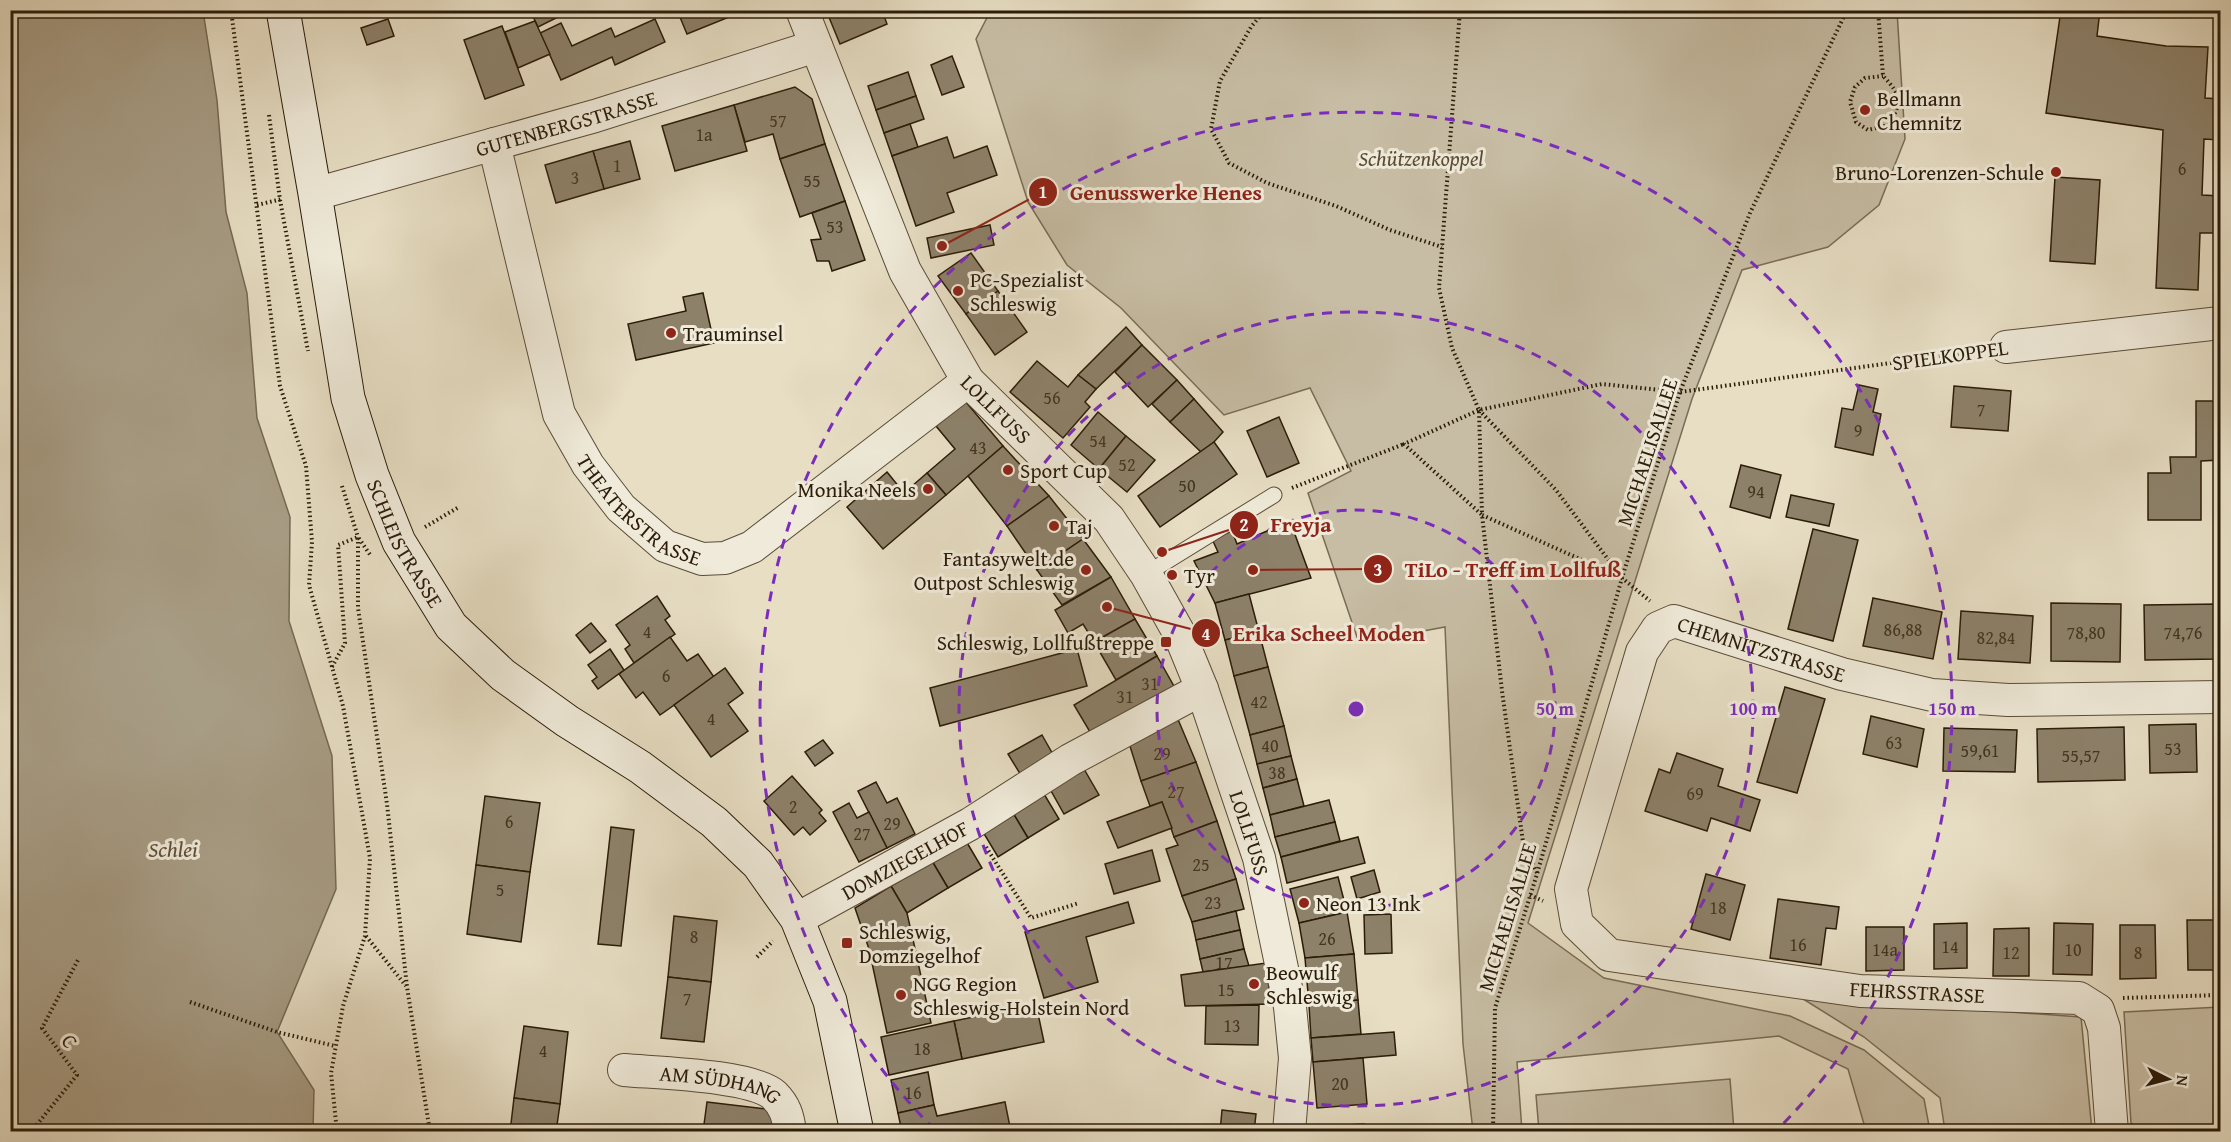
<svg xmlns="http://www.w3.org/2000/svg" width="2231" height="1142" viewBox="0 0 2231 1142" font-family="'Gentium Book Plus',serif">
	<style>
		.green { fill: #c7bda4; stroke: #796c56; stroke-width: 1.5 }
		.water { fill: #a79c84; stroke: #756953; stroke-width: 1.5 }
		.building { fill: #8d816a; stroke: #2b1c09; stroke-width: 1.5 }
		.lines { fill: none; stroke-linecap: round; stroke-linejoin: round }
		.lane-casing { stroke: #5a4c38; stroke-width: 17 }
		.street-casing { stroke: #5a4c38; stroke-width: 34 }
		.secondary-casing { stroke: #2b1c09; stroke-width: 35 }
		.path { stroke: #2b1c09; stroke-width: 4; stroke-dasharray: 1.5 3; stroke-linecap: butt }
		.lane { stroke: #efead9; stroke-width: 15 }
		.street { stroke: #efead9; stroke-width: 32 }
		.secondary { stroke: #efead9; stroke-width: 33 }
		.ring { fill: none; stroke: #7b2cbf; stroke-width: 3; stroke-dasharray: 10 8 }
		.poi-dot { fill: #8f2418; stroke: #efead9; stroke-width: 2 }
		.labels { text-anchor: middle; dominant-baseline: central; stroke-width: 6; stroke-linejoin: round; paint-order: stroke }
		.number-label { font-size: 18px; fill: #443521 }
		.poi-label { font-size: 21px; fill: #2b1c09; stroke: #efead9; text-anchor: start }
		.street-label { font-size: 21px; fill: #2b1c09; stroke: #efead9 }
		.park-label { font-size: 21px; font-style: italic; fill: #5a4c38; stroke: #efead9 }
		.water-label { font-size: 22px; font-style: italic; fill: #5d4f3a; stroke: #efead9 }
		.centre { fill: #7b2cbf; stroke: #efead9; stroke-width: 3 }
		.ring-label { font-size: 18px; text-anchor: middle; font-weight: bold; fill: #7b2cbf; stroke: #efead9; stroke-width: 6; stroke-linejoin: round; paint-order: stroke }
		.leader { fill: none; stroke: #8f2418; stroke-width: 2 }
		.callout-dot { fill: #8f2418; stroke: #efead9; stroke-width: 2 }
		.mark-label { font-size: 18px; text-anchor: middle; font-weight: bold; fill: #fff }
		.callout-label { font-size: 22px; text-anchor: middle; font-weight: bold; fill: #8f2418; stroke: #efead9; stroke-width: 6; stroke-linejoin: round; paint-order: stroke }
	</style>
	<rect width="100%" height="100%" fill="#e7dec4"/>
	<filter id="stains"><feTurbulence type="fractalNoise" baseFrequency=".00333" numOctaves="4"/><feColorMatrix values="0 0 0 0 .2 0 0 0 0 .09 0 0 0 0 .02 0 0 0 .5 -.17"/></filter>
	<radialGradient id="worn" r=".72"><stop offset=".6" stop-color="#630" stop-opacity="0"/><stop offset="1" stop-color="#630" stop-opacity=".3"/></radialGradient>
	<g class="green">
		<polygon points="991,10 1897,11 1905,139 1879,205 1828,247 1742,270 1692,399 1528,923 1604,978 1790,1016 1864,1050 1924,1099 1930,1131 1866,1131 1848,1069 1779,1036 1517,1062 1522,1131 1473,1131 1463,1044 1445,627 1359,643 1308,493 1351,471 1310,388 1224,415 1121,308 1067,265 1028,202 976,39"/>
		<polygon points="1800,997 2081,1017 2092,1131 1945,1131 1940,1098 1864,1037"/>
		<polygon points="2220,1007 2220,1131 2140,1131 2131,1123 2124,1012"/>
		<polygon points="1730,1079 1734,1131 1539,1131 1536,1095"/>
	</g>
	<polygon class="water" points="10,11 203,11 217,100 226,212 247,293 257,418 290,517 289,621 332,756 336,889 277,1032 314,1090 313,1131 11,1131"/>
	<g class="building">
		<polygon points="530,10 572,10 538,27"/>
		<polygon points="677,10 727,10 729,17 687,34"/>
		<polygon points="826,10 882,10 887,24 840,44"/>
		<polygon points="2061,10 2100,10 2097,36 2166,46 2208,47 2205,98 2220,99 2220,140 2204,139 2202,195 2220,196 2220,233 2200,233 2198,290 2156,288 2163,130 2046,113"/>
		<polygon points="388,19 394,36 367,45 361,28"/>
		<polygon points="655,19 665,42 615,65 612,57 561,80 540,33 561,23 572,46 611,28 615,37"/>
		<polygon points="535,21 550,54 518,68 505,32"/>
		<polygon points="502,26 524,85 485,99 464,40"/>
		<polygon points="952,56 964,87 942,95 931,65"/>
		<polygon points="908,72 916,96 876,110 868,86"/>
		<polygon points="795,87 812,99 825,144 780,159 773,134 745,142 734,105"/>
		<polygon points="916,96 924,119 884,133 876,110"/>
		<polygon points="734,105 747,151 675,171 662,126"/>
		<polygon points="910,124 918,147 892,156 884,133"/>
		<polygon points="947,137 954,158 987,146 997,175 947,193 954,212 916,226 892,156"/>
		<polygon points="630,141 640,179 604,189 593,151"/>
		<polygon points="825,144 845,201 800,217 780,159"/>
		<polygon points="593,151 604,189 556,203 545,165"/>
		<polygon points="2055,177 2100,180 2095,264 2050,261"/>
		<polygon points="845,201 865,260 832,271 829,261 817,261 811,240 821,239 812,213"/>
		<polygon points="990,225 994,245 931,258 927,238"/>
		<polygon points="971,253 998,291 966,314 938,276"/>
		<polygon points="998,291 1027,332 995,355 966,314"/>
		<polygon points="703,293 714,343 636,360 628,324 686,311 683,297"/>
		<polygon points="1126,327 1142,345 1096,389 1078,375"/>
		<polygon points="1142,345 1177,380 1148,407 1115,372"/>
		<polygon points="1037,361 1068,387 1078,375 1096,389 1085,402 1090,407 1063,438 1010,392"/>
		<polygon points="1177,380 1194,399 1170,422 1152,404"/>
		<polygon points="1859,385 1878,389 1873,412 1881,414 1873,455 1835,447 1842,408 1853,410"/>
		<polygon points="1954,386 2011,391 2008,431 1951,427"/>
		<polygon points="1194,399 1223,432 1214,442 1201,452 1170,422"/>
		<polygon points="965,401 1003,446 946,495 927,473 955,449 936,426"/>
		<polygon points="2196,401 2220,401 2220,460 2201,461 2201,520 2148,520 2148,473 2171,473 2170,457 2196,457"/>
		<polygon points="1098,412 1126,436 1099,469 1071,445"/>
		<polygon points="1279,417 1299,463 1267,477 1247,431"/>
		<polygon points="1126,436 1155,460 1127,492 1099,469"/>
		<polygon points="1214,442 1237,474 1160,527 1138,496"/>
		<polygon points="1003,446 1049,496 1007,526 968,476"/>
		<polygon points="1741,465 1781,475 1770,518 1730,507"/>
		<polygon points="887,472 904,493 927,473 946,495 883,549 847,507"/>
		<polygon points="1791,495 1834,504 1829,526 1786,517"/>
		<polygon points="1049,496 1083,539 1037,570 1007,526"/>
		<polygon points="1290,521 1311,578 1215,603 1194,561 1218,552 1212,539 1232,531 1237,544"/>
		<polygon points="1813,529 1858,540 1833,641 1788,629"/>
		<polygon points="1083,539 1111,577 1062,605 1037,570"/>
		<polygon points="1111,577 1135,619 1094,642 1083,624 1068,633 1055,610"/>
		<polygon points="1249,594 1259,632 1225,640 1215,603"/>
		<polygon points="657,596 670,616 665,620 675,634 634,663 625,649 630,645 616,625"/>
		<polygon points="1873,598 1942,612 1933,659 1863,646"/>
		<polygon points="2051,603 2121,604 2120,662 2051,661"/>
		<polygon points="2220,604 2220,659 2145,660 2144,605"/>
		<polygon points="1961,611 2033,616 2030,663 1958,659"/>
		<polygon points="1135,619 1157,656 1116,680 1094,642"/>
		<polygon points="591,623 606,641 590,653 576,635"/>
		<polygon points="1259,632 1268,667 1234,676 1225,640"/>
		<polygon points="670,637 687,661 698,654 714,677 660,715 643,692 636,698 619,674"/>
		<polygon points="610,649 624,670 598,689 592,681 597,677 588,665"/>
		<polygon points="1077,649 1087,686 940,726 930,688"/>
		<polygon points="1157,656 1175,688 1093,737 1074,705"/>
		<polygon points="1268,667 1284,726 1250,735 1234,676"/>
		<polygon points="725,668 743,693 728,704 748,731 711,757 674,705"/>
		<polygon points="1785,687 1825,699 1797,793 1757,782"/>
		<polygon points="1871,716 1924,729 1917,767 1863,754"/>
		<polygon points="1177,717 1196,762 1141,781 1129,743"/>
		<polygon points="2196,724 2197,772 2150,773 2149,725"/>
		<polygon points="1284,726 1291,756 1257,764 1250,735"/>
		<polygon points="2124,727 2125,780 2038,782 2037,729"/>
		<polygon points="1944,728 2017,730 2015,772 1943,771"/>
		<polygon points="1042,735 1055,758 1022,777 1008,754"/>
		<polygon points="823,740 833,753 815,766 805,752"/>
		<polygon points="1677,753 1723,769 1718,786 1760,800 1750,831 1711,818 1707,831 1645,811 1659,769 1670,773"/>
		<polygon points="1291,756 1297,779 1263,788 1257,764"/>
		<polygon points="1196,762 1217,821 1174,837 1162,802 1150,806 1141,781"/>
		<polygon points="1084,769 1099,795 1064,814 1050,789"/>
		<polygon points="792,776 822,810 819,813 826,821 810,835 803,827 794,835 764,801"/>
		<polygon points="1297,779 1304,806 1270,815 1263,788"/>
		<polygon points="876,782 887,803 897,798 915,834 887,848 858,791"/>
		<polygon points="1044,794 1059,819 1028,838 1013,813"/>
		<polygon points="485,796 540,803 530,872 476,865"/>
		<polygon points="1329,800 1335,822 1275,837 1270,815"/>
		<polygon points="1162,802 1172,828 1118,848 1107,822"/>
		<polygon points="849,803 857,818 869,812 887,848 859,862 833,812"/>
		<polygon points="1013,813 1028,838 998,857 983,832"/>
		<polygon points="1217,821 1236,879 1182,896 1166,849 1178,845 1174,837"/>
		<polygon points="1335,822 1340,841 1281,857 1275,837"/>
		<polygon points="611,827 634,830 621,946 598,944"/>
		<polygon points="1358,837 1365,863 1287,883 1281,857"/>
		<polygon points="966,841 982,868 948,888 932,861"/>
		<polygon points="1152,850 1160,881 1114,894 1105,864"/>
		<polygon points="932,861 948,888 907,913 891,886"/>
		<polygon points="476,865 530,872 521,942 467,934"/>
		<polygon points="1374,870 1380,892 1357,899 1351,877"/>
		<polygon points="1706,874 1745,885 1730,940 1691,929"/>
		<polygon points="1338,877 1347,912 1299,923 1290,889"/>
		<polygon points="1236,879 1244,909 1192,922 1182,896"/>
		<polygon points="891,886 907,913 916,953 872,963 868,946 855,908"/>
		<polygon points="1778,899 1839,907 1836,929 1826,928 1821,965 1770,958"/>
		<polygon points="1128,902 1134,923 1086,937 1098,982 1044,998 1025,932"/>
		<polygon points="1236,911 1240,930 1196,940 1192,922"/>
		<polygon points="1347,912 1354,954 1305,958 1299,923"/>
		<polygon points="1391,914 1392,953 1365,954 1364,915"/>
		<polygon points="674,916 717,921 711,982 668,977"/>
		<polygon points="2187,920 2220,920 2220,970 2188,970"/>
		<polygon points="1967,923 1967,968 1934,969 1934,924"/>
		<polygon points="2054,923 2093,924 2092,975 2053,974"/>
		<polygon points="2120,925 2155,925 2156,978 2120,979"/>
		<polygon points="1866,927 1904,927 1904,970 1866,971"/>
		<polygon points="2029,928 2029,976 1993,976 1994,929"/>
		<polygon points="1240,930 1244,949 1200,959 1196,940"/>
		<polygon points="1244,949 1249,966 1203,972 1200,959"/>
		<polygon points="916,953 931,1023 887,1033 872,963"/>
		<polygon points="1354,954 1358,1000 1309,1005 1305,958"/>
		<polygon points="1266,963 1271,1004 1185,1006 1181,975"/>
		<polygon points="668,977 711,982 704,1042 661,1038"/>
		<polygon points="1358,1000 1361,1034 1311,1038 1309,1005"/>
		<polygon points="1036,1004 1044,1042 962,1059 954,1021"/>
		<polygon points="1259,1005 1258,1045 1205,1044 1206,1006"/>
		<polygon points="954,1021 962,1059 889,1075 881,1037"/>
		<polygon points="524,1026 568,1032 560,1104 514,1098"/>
		<polygon points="1394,1032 1396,1055 1313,1062 1311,1038"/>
		<polygon points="1363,1058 1367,1104 1317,1108 1313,1062"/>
		<polygon points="928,1072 934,1105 898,1113 891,1080"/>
		<polygon points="514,1098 560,1104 556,1132 510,1132"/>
		<polygon points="707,1102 774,1110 772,1132 703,1132"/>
		<polygon points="1005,1102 1011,1132 902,1132 898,1113 934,1105 937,1116"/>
		<polygon points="1222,1110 1256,1114 1254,1132 1220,1132"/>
		<polygon points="1364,1124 1365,1132 1329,1132 1329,1126"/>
	</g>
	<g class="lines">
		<defs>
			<polyline id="lane" points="1146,574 1274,495"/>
			<g id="street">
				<path id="s1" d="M802,10L905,271L968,381L1109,519L1146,574L1179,633L1202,689L1259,858L1290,1007L1295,1058L1289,1132"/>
				<path id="s2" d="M494,144L559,414L588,465L621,508L665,546L702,559L725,558L752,547L968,381"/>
				<path id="s3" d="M315,194L595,116L816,46"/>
				<polyline points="2006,347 2220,323"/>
				<path id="s4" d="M797,919L970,824L1070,760L1202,689"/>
				<path id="s5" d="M624,1070C657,1073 751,1075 774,1095C785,1106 788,1116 790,1132"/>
				<path id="s6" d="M2112,1132L2104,1028L2098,1010L2079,998L1860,991L1609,955L1577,924L1571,889L1642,652L1658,628L1674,621L1842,674L1932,695L2008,700L2220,697"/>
			</g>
			<g id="secondary">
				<path id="s7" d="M283,10L315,194L348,398L372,475L399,542L451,626L503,675L567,721L640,767L714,822L758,864L797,919L830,1001L857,1132"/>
			</g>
		</defs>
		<use href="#lane" class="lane-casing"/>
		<use href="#street" class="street-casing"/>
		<use href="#secondary" class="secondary-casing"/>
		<g class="path">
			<polyline points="231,10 280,386 306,466 312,542 309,585 343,706 370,858 365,936 343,1006 331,1073 337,1132"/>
			<polyline points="1265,10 1251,27 1220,81 1211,129 1229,163 1267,183 1336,206 1390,230 1442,247"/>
			<polyline points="1460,10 1439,288 1452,348 1479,410 1482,515 1622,578"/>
			<path d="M1878,10L1883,76C1902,96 1902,101 1889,125L1868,130L1856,122L1850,102L1855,87L1865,78L1883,76"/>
			<polyline points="269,115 280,200 308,351"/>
			<polyline points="257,205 282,199"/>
			<polyline points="1479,410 1556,490 1622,578 1650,601"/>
			<polyline points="342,486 358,537 358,608 387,804 407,987 430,1132"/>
			<polyline points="1292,488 1404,444"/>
			<polyline points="425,527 459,507"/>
			<polyline points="332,667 345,643 338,545 358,537 371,556"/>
			<polyline points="986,847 1031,918 1079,903"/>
			<polyline points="1537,873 1523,842 1502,691 1482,515 1404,444 1479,410 1602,384 1680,392 1978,351"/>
			<polyline points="1530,895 1543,901"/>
			<polyline points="366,936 406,986"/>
			<polyline points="757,957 773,941"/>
			<polyline points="2123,998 2220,995"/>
			<polyline points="190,1002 277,1032 335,1046"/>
			<polyline points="31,1132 77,1075 42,1028 78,960"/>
			<polyline points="1493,1132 1495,1008 1537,874 1622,578 1680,392 1750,213 1847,10"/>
		</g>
		<use href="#lane" class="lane"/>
		<use href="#street" class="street"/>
		<use href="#secondary" class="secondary"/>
	</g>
	<g class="ring">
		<circle cx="1356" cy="709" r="199"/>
		<circle cx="1356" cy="709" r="397"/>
		<path d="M935 1130A596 596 0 1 1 1777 1130"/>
	</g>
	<g class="poi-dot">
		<circle cx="1865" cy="110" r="6"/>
		<circle cx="2056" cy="172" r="6"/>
		<circle cx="958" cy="291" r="6"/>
		<circle cx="671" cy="333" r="6"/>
		<circle cx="1008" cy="470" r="6"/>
		<circle cx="928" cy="489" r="6"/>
		<circle cx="1054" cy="526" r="6"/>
		<circle cx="1086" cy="570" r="6"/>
		<circle cx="1172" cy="575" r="6"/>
		<rect x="1160" y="636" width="12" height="12" rx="3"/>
		<circle cx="1304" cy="903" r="6"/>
		<rect x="841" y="937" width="12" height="12" rx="3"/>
		<circle cx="1254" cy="984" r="6"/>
		<circle cx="901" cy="995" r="6"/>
	</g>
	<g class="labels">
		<g class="number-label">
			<text x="778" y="120">57</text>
			<text x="704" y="134">1a</text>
			<text x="617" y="165">1</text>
			<text x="2182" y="168">6</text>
			<text x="575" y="177">3</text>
			<text x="812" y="180">55</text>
			<text x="835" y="226">53</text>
			<text x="1052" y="397">56</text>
			<text x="1981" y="409">7</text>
			<text x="1858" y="430">9</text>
			<text x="1098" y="440">54</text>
			<text x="978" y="447">43</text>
			<text x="1127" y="464">52</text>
			<text x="1187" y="485">50</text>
			<text x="1756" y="491">94</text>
			<text x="1903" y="629">86,88</text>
			<text x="647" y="631">4</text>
			<text x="2086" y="632">78,80</text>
			<text x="2183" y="632">74,76</text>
			<text x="1996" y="637">82,84</text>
			<text x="666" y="675">6</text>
			<text x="1150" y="683">31</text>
			<text x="1125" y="696">31</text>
			<text x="1259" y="701">42</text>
			<text x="711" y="718">4</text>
			<text x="1894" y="742">63</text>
			<text x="1270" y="745">40</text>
			<text x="2173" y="748">53</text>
			<text x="1980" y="750">59,61</text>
			<text x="1162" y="753">29</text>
			<text x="2081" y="755">55,57</text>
			<text x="1277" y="772">38</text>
			<text x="1176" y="791">27</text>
			<text x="1695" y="793">69</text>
			<text x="793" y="806">2</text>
			<text x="509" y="821">6</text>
			<text x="892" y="823">29</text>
			<text x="862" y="833">27</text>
			<text x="1201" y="864">25</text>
			<text x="500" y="889">5</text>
			<text x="1213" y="902">23</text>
			<text x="1718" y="907">18</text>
			<text x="694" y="936">8</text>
			<text x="1327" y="938">26</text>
			<text x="1798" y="944">16</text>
			<text x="1950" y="946">14</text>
			<text x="1885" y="949">14a</text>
			<text x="2073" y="949">10</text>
			<text x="2011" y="952">12</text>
			<text x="2138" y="952">8</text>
			<text x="1224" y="962">17</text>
			<text x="1226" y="989">15</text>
			<text x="687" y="998">7</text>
			<text x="1232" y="1025">13</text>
			<text x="922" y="1048">18</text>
			<text x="543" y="1050">4</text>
			<text x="1340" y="1083">20</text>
			<text x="913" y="1092">16</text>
		</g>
		<g class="poi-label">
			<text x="1877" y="98">Bellmann<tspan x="1877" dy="24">Chemnitz</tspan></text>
			<text x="2044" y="172" text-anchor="end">Bruno-Lorenzen-Schule</text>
			<text x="970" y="279">PC-Spezialist<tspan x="970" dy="24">Schleswig</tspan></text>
			<text x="683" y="333">Trauminsel</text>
			<text x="1020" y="470">Sport Cup</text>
			<text x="916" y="489" text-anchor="end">Monika Neels</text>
			<text x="1066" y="526">Taj</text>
			<text x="1074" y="558" text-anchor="end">Fantasywelt.de<tspan x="1074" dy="24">Outpost Schleswig</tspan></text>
			<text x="1184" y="575">Tyr</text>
			<text x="1154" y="642" text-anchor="end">Schleswig, Lollfußtreppe</text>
			<text x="1316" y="903">Neon 13 Ink</text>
			<text x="859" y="931">Schleswig,<tspan x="859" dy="24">Domziegelhof</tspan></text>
			<text x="1266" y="972">Beowulf<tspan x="1266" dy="24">Schleswig</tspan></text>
			<text x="913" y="983">NGG Region<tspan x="913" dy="24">Schleswig-Holstein Nord</tspan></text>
		</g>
		<g class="street-label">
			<text stroke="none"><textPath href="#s3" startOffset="261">GUTENBERGSTRASSE</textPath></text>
			<text transform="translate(1950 355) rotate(-8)">SPIELKOPPEL</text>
			<text stroke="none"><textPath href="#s1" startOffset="447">LOLLFUSS</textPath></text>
			<text transform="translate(1647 452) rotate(-72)">MICHAELISALLEE</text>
			<text stroke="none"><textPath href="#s2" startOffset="406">THEATERSTRASSE</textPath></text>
			<text stroke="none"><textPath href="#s7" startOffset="550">SCHLEISTRASSE</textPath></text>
			<text stroke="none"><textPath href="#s6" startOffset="1084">CHEMNITZSTRASSE</textPath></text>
			<text stroke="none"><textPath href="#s1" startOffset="951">LOLLFUSS</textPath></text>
			<text stroke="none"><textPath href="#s4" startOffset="123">DOMZIEGELHOF</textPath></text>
			<text transform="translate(1507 917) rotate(-73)">MICHAELISALLEE</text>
			<text transform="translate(1917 992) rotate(3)">FEHRSSTRASSE</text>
			<text transform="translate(70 1041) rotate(54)">C</text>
			<text stroke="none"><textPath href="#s5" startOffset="98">AM SÜDHANG</textPath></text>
		</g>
		<g class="park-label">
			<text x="1421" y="158">Schützenkoppel</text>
		</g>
		<g class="water-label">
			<text x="173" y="849">Schlei</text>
		</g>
	</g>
	<circle cx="1356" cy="709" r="9" class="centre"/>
	<g class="ring-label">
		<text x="1555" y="715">50 m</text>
		<text x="1753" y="715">100 m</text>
		<text x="1952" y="715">150 m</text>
	</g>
	<path class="leader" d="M942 246L1043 192M1162 552L1244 525M1253 570L1378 569M1107 607L1206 633"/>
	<g class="callout-dot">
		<circle cx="942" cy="246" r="6"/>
		<circle cx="1162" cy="552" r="6"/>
		<circle cx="1253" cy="570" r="6"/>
		<circle cx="1107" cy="607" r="6"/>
		<circle cx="1043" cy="192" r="15"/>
		<circle cx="1244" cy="525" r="15"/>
		<circle cx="1378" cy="569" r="15"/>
		<circle cx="1206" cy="633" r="15"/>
	</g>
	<g class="mark-label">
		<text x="1043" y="198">1</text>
		<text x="1244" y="531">2</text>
		<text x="1378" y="576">3</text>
		<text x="1206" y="640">4</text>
	</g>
	<g class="callout-label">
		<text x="1166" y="200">Genusswerke Henes</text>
		<text x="1301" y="532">Freyja</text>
		<text x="1513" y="577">TiLo - Treff im Lollfuß</text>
		<text x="1329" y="641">Erika Scheel Moden</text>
	</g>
	<rect width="2231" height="1142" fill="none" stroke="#e7dec4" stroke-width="36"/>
	<rect x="12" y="12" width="2207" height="1118" fill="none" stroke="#2b1c09" stroke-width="3"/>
	<rect x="18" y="18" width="2195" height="1106" fill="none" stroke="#2b1c09" stroke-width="1.5"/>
	<g transform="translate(2168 1079) rotate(96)" stroke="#efead9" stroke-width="4.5" paint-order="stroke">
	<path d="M0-4.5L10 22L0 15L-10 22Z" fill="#2b1c09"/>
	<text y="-9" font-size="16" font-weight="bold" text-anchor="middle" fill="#2b1c09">N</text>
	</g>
	<rect width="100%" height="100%" filter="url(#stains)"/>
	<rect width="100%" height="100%" fill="url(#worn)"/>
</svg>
